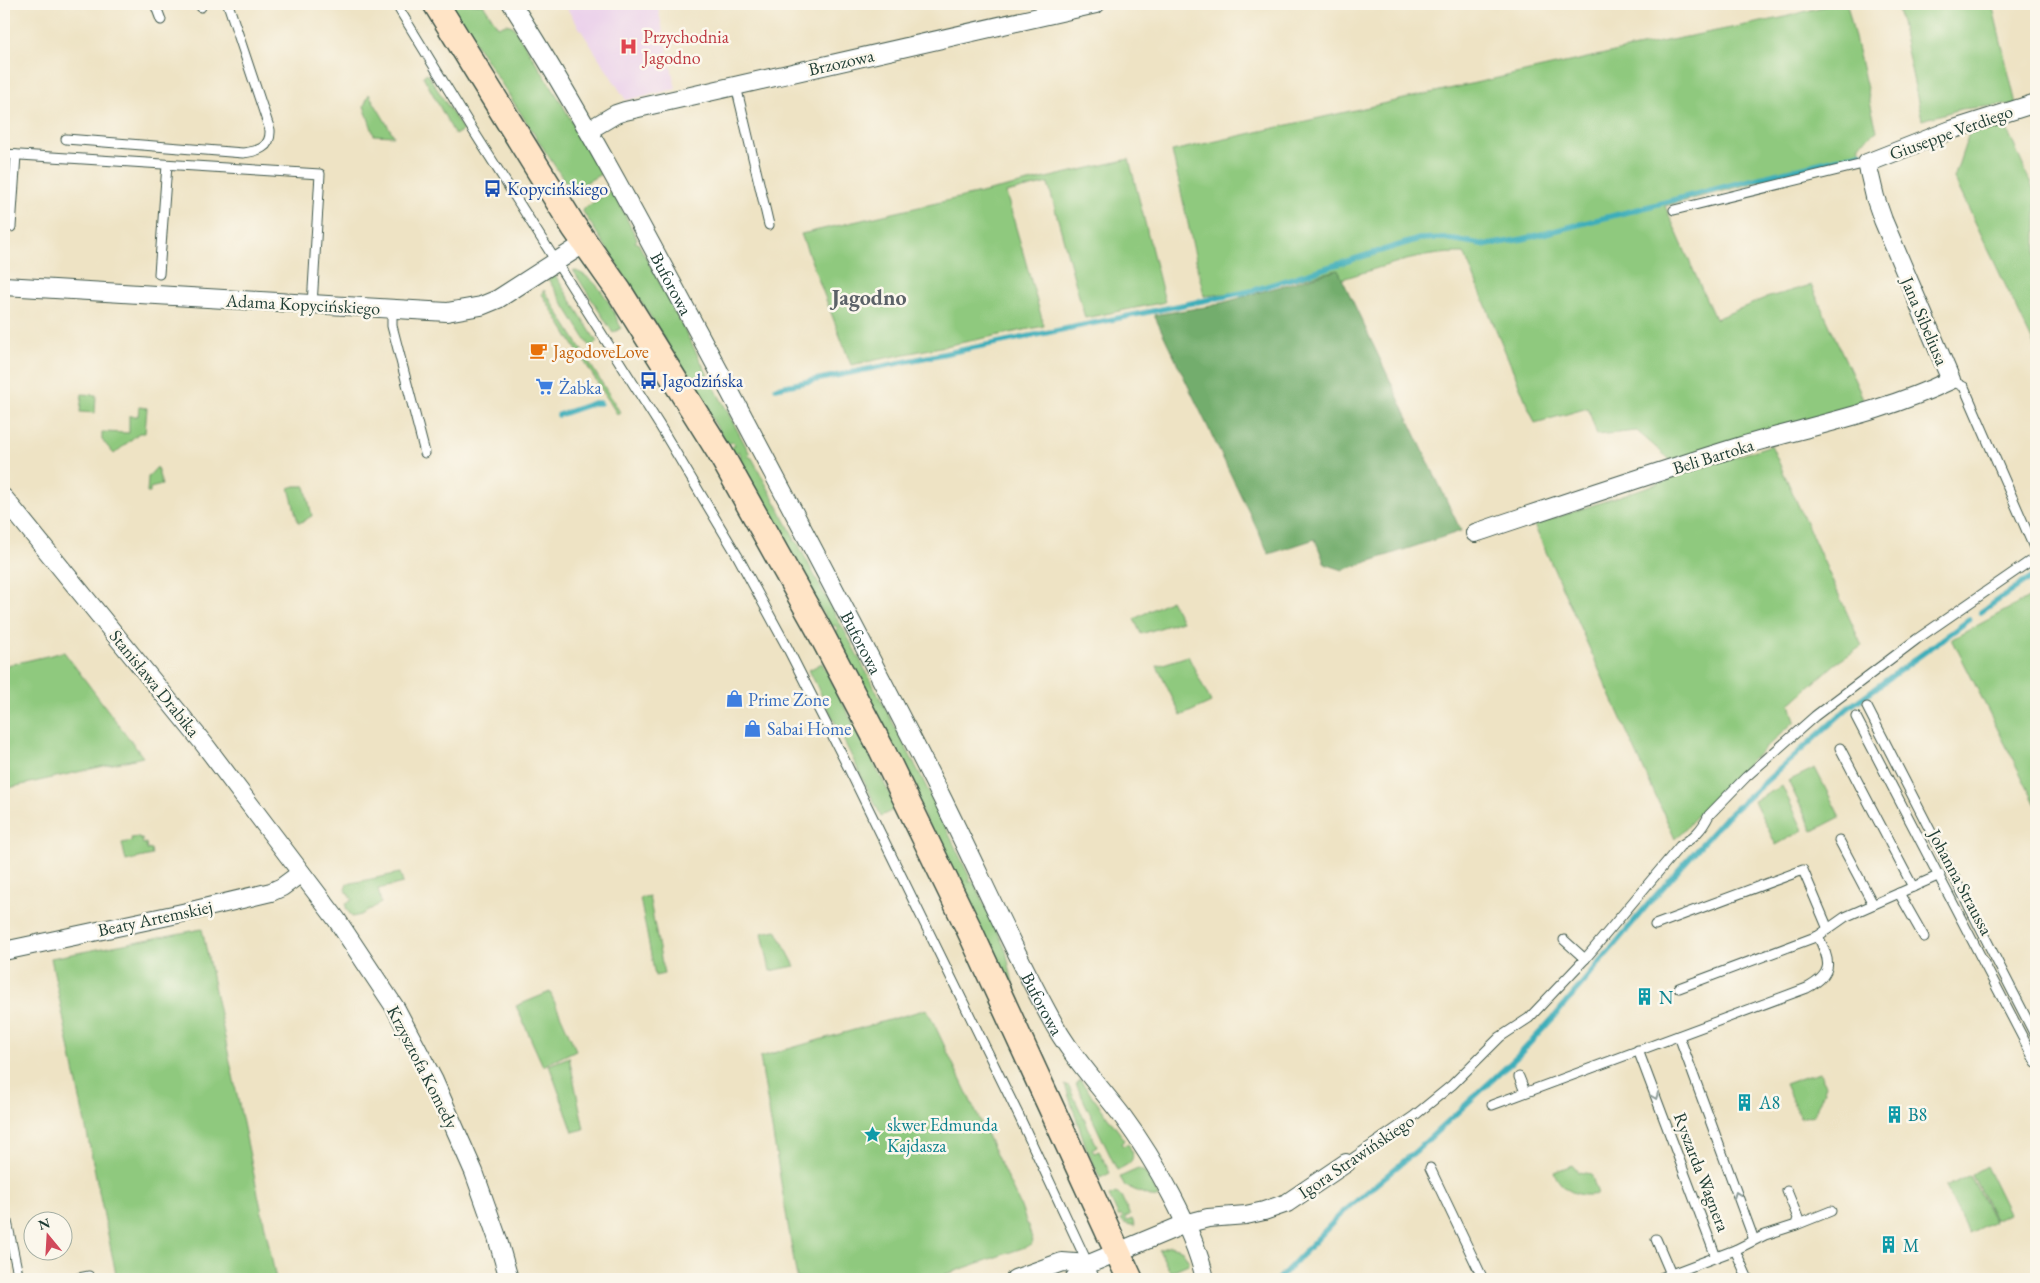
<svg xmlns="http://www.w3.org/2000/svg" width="2040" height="1283" viewBox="0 0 2040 1283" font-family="'EB Garamond',serif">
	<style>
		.built { fill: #ebd1eb }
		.green { fill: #8fc97e; stroke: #578359 }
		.forest { fill: #73ad6d; stroke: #497550 }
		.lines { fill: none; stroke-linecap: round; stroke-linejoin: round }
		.stream { stroke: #3eaeba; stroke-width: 5.5 }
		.lane-casing { stroke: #3e564a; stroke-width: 11 }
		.street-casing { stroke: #3e564a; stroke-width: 20 }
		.secondary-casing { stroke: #3e564a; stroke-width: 28 }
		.lane { stroke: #fff; stroke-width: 9 }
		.street { stroke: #fff; stroke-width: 18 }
		.secondary { stroke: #ffe4c6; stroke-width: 25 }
		.oneway { stroke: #8f9e9a }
		.labels { text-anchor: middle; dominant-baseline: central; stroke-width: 5; stroke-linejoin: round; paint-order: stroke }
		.health-label { font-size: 18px; fill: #be3a42; stroke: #fbf7ec; text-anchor: start }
		.street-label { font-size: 18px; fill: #1f3d34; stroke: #fbf7ec }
		.transit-label { font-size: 18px; fill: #164399; stroke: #fbf7ec; text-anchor: start }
		.food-label { font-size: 18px; fill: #c56008; stroke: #fbf7ec; text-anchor: start }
		.shop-label { font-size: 18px; fill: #366cbe; stroke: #fbf7ec; text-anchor: start }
		.culture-label { font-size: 18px; fill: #0d838f; stroke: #fbf7ec; text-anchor: start }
		.district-label { font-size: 22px; font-weight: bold; fill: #5b6268; stroke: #fbf7ec }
	</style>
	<rect width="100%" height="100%" fill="#fbf7ec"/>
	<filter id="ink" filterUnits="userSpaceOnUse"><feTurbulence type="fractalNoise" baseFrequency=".02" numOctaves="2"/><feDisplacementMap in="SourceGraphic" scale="10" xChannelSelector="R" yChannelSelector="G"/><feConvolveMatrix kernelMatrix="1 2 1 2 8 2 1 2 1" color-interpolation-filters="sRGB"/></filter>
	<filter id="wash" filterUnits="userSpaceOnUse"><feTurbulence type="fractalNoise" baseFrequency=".0096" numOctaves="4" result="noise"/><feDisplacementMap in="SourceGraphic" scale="20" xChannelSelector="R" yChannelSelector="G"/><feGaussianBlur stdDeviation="1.12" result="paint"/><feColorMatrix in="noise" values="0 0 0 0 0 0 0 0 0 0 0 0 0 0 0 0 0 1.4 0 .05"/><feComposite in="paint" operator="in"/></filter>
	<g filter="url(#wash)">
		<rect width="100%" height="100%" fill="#eee3c4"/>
		<polygon class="built" points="564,4 657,4 676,89 626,100"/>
		<g class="green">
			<polygon points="450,4 483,4 498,27 506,24 513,26 561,102 601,174 571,191"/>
			<path d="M1833,4H1847L1877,131L1859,144L1861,156L1665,206L1715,319L1766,298L1811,285L1867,407L1675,464L1637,431L1597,435L1588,408L1535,423L1464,253C1420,252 1383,267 1342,279L1337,270L1251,291L1204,296L1172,151L1636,47L1781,18Z"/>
			<polygon points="1897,4 1992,4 2016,104 1961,109 1922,120"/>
			<polygon points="427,73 463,130 455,135 423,76"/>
			<polygon points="369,94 394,136 374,135 364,106"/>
			<polygon points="2003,120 2036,195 2036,349 1954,178 1970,130"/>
			<polygon points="1129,159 1165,302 1085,318 1048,183 1006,193 1044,326 851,365 801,234"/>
			<polygon points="609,192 614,193 637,239 635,242 638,243 674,309 673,313 675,312 708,375 706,375 707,377 709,377 750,454 748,456 752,458 795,539 793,540 797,542 840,624 839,626 842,626 923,780 970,878 969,882 973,881 1006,950 1017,1004 833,633 838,630 835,625 831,628 736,459 741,456 739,451 734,454 730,448 735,445 733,442 727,444 659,330 582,210"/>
			<path d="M573,270C599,278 611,305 621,328L613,333Z"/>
			<polygon points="555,275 597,342 590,347 548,279"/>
			<polygon points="544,290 583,352 579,354 542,294"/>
			<polygon points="587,359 620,412 617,414 584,361"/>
			<polygon points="82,394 96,395 95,413 80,412"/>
			<polygon points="139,407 147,408 145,433 139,433 114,454 102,440 102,432 129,433 129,416 138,416"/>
			<polygon points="1771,445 1862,646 1835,664 1790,704 1795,721 1738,773 1675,839 1534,525"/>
			<polygon points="157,467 162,485 150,488 150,493 147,493 148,477"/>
			<path d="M295,486H305L312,516C307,518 304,523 298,522L289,488Z"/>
			<polygon points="2036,594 2036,805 1952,639"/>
			<polygon points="1171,600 1182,621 1141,634 1134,619"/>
			<polygon points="64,652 143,757 4,789 4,666"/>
			<polygon points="1188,656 1211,702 1181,716 1157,666"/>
			<polygon points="822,663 897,808 881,816 809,670"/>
			<polygon points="1815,768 1840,817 1813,831 1788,781"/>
			<polygon points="1782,786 1803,830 1776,845 1754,801"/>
			<polygon points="138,837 139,839 142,839 143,844 146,843 147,850 151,849 152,855 126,861 122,843 132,841 131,838"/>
			<polygon points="400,873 403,883 378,889 381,903 361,915 352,917 346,908 346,904 352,900 345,889 347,884"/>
			<polygon points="649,896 664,974 655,976 640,898"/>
			<polygon points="202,929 276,1279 117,1279 51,958"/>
			<polygon points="776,930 795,966 770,971 762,933"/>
			<polygon points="550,992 576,1050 543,1066 516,1006"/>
			<polygon points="927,1009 1021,1207 1033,1241 1031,1245 932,1279 797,1279 760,1057"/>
			<polygon points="569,1057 584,1129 573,1132 549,1065"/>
			<polygon points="1819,1072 1826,1085 1814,1115 1800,1118 1785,1084"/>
			<path d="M1080,1080L1125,1140L1121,1143L1123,1146L1128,1144C1138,1160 1131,1163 1117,1170L1076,1084Z"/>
			<polygon points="1065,1085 1069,1087 1097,1146 1092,1149 1094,1153 1099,1151 1110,1173 1100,1178 1087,1150"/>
			<path d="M1572,1165L1578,1172L1591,1174L1598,1194C1579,1198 1561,1191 1554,1172Z"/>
			<polygon points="1986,1166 2009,1213 1994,1220 1972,1174"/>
			<polygon points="1138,1169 1145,1172 1160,1198 1152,1197 1125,1186 1120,1177"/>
			<polygon points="1970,1175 1994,1222 1969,1234 1946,1187"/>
			<polygon points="1116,1193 1121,1196 1130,1215 1125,1217 1127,1221 1132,1219 1135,1226 1124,1223 1121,1219 1123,1218 1121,1215 1119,1217 1109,1196"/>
			<polygon points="1170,1246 1181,1249 1189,1261 1188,1264 1170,1272 1159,1250"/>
		</g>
		<polygon class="forest" points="1338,270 1461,531 1343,570 1325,564 1315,539 1269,554 1154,315 1211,306"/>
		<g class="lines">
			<g class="stream">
				<polyline points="776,388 1251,291 1419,239 1444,238 1487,245 1523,239 1735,184 1861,153"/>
				<polyline points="559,415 594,403 600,403"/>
				<polyline points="1981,612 2036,574"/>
				<polyline points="1279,1279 1342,1213 1416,1151 1518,1056 1555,1016 1650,902 1725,818 1848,708 1969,620"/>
			</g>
		</g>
	</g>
	<g filter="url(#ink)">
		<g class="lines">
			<defs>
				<g id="lane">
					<polyline points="155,4 161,20"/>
					<polyline points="200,4 201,7"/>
					<polyline points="396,4 471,127 660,426 737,555 787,647 847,765 1019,1116 1095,1279"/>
					<polyline points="736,86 769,225"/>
					<path d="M66,139L243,153C258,151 271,148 270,130L228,4"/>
					<polyline points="4,154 320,174 312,305"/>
					<polyline points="1674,210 1867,163"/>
					<polyline points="11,227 16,155"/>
					<polyline points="159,274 167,165"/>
					<polyline points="392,309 392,326 425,453"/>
					<polyline points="1951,380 1964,387 2036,552"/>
					<polyline points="1867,707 2036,1037"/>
					<polyline points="1856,717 2036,1063"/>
					<polyline points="1840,748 1913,887"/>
					<polyline points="1839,840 1873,904"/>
					<polyline points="1899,893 1924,937"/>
					<polyline points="1655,925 1803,870 1828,929"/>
					<polyline points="1564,940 1585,959"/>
					<polyline points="1679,988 1818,936 1845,917 1940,875"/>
					<polyline points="1679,1036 1754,1240"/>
					<polyline points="1638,1050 1716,1257"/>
					<polyline points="1519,1077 1525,1092"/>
					<path d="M1492,1105L1807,988C1835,973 1830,961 1818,936"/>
					<path d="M1346,1163L1414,1116L1452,1085L1500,1037L1529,1018L1585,959L1680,846C1693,838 1702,830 1709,815L1746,777L1815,716L1917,639L2036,557"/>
					<polyline points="1430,1168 1483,1279"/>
					<polyline points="4,1207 19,1279"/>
					<polyline points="1796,1225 1831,1211"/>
					<polyline points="1656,1239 1671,1274"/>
					<polyline points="1735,1250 1765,1235 1796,1225 1798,1218 1787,1191"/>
					<polyline points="74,1279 89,1276"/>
					<polyline points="1658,1279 1735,1250 1748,1279"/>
				</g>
				<g id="street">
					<path id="s1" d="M512,4C588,123 653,248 720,373C794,513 869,653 940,794C977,868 1010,944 1050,1017C1070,1055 1097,1083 1123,1117C1154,1159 1194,1229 1205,1279"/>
					<polyline points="589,130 616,114 625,111 1096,4"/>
					<polyline points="4,286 447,312 481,306 498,299 585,243"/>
					<polyline points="4,498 204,744 337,920 396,1009 434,1081 474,1172 497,1237 509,1279"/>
					<path d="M1475,533C1562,504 1650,474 1738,447C1809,426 1883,413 1951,380L1883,220L1875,197L1867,163L1951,130L2036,103"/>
					<polyline points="4,951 187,912 271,892 282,887 301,873"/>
					<polyline points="1015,1279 1062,1262 1089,1264"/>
					<polyline points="1074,1279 1089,1264 1185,1224 1208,1218 1246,1215 1264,1211 1287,1203 1346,1163"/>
				</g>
				<polyline id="secondary" points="436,4 574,227 619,291 719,451 818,628 882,750 969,929 1130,1279"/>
			</defs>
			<use href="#lane" class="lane-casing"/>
			<use href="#street" class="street-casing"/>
			<use href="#secondary" class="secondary-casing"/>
			<use href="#lane" class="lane"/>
			<use href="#street" class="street"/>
			<use href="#secondary" class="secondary"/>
		</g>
		<defs><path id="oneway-chevron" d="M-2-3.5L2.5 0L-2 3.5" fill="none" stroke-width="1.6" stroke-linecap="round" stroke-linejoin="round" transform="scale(1.25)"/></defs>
		<g class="oneway">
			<use href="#oneway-chevron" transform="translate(1655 1096) rotate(69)"/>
			<use href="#oneway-chevron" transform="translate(1737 1195) rotate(-110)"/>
		</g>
	</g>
	<defs>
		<symbol id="hospital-bare" viewBox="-9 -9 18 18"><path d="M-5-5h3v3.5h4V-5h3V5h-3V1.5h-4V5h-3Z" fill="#e0444e" stroke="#fbf7ec" stroke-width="2.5" paint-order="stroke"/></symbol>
		<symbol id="bus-bare" viewBox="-9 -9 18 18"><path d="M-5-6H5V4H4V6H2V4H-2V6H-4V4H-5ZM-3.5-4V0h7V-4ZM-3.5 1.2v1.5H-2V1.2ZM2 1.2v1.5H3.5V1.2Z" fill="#1a4fb4" stroke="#fbf7ec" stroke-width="2.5" paint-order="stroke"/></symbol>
		<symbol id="cafe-bare" viewBox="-9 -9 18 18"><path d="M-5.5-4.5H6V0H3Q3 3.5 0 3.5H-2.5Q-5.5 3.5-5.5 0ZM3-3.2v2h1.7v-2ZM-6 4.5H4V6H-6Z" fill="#e8710a" stroke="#fbf7ec" stroke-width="2.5" paint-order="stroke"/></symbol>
		<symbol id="supermarket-bare" viewBox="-9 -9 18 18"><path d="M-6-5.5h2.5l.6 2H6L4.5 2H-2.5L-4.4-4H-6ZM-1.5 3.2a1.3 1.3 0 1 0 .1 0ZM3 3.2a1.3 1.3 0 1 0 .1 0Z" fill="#3f7fe0" stroke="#fbf7ec" stroke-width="2.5" paint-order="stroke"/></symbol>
		<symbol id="shop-bare" viewBox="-9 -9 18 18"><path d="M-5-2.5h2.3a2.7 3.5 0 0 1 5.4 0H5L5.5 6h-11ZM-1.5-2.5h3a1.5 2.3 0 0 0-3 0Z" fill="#3f7fe0" stroke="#fbf7ec" stroke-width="2.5" paint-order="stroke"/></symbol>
		<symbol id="building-bare" viewBox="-9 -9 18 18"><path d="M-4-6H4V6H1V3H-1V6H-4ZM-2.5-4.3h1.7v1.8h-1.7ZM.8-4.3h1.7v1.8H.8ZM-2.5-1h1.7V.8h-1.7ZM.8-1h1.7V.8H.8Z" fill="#0f9aa8" stroke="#fbf7ec" stroke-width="2.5" paint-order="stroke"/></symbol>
		<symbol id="sight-bare" viewBox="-9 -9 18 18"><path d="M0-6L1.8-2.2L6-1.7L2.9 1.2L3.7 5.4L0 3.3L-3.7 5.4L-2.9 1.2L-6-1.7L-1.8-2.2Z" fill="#0f9aa8" stroke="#fbf7ec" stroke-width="2.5" paint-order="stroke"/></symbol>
	</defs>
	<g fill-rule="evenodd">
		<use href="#hospital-bare" x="616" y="34" width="25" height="25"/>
		<use href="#bus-bare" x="480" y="176" width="25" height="25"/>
		<use href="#cafe-bare" x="526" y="338" width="25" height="25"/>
		<use href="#bus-bare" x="636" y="368" width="25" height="25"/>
		<use href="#supermarket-bare" x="532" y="374" width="25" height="25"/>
		<use href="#shop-bare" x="722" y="686" width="25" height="25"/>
		<use href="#shop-bare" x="740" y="716" width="25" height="25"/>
		<use href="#building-bare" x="1632" y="984" width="25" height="25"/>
		<use href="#building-bare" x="1732" y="1090" width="25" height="25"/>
		<use href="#building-bare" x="1882" y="1102" width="25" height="25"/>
		<use href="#sight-bare" x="860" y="1122" width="25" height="25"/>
		<use href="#building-bare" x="1876" y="1232" width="25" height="25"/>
	</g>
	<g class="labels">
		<g class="health-label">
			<text x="643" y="36">Przychodnia<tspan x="643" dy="21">Jagodno</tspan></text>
		</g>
		<g class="street-label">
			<text transform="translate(841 62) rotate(-13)">Brzozowa</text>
			<text transform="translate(1951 132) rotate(-20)">Giuseppe Verdiego</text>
			<text stroke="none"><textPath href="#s1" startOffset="322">Buforowa</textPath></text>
			<text transform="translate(303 304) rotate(3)">Adama Kopycińskiego</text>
			<text transform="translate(1925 321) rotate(67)">Jana Sibeliusa</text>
			<text transform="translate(1713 456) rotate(-17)">Beli Bartoka</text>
			<text stroke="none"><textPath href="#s1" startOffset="728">Buforowa</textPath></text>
			<text transform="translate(155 683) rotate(51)">Stanisława Drabika</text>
			<text transform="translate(1961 882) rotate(62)">Johanna Straussa</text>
			<text transform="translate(155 918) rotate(-12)">Beaty Artemskiej</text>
			<text stroke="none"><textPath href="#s1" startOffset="1132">Buforowa</textPath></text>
			<text transform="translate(423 1067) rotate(63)">Krzysztofa Komedy</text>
			<text transform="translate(1356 1156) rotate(-34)">Igora Strawińskiego</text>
			<text transform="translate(1702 1172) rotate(69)">Ryszarda Wagnera</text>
		</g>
		<g class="transit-label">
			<text x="507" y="188">Kopycińskiego</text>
			<text x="662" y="380">Jagodzińska</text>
		</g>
		<g class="food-label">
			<text x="553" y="351">JagodoveLove</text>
		</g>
		<g class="shop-label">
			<text x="559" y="387">Żabka</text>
			<text x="748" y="699">Prime Zone</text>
			<text x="767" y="728">Sabai Home</text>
		</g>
		<g class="culture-label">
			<text x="1659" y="997">N</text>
			<text x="1759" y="1102">A8</text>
			<text x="1908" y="1114">B8</text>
			<text x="887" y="1124">skwer Edmunda<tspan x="887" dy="21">Kajdasza</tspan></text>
			<text x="1903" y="1245">M</text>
		</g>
		<g class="district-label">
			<text x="869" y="297">Jagodno</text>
		</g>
	</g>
	<rect width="2040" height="1283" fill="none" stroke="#fbf7ec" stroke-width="20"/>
	<g transform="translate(48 1236) rotate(342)"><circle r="24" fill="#fbf7ec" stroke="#a3ada2"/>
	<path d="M0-4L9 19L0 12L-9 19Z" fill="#d1495b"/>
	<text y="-8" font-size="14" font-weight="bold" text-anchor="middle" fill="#1f3d34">N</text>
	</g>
</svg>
